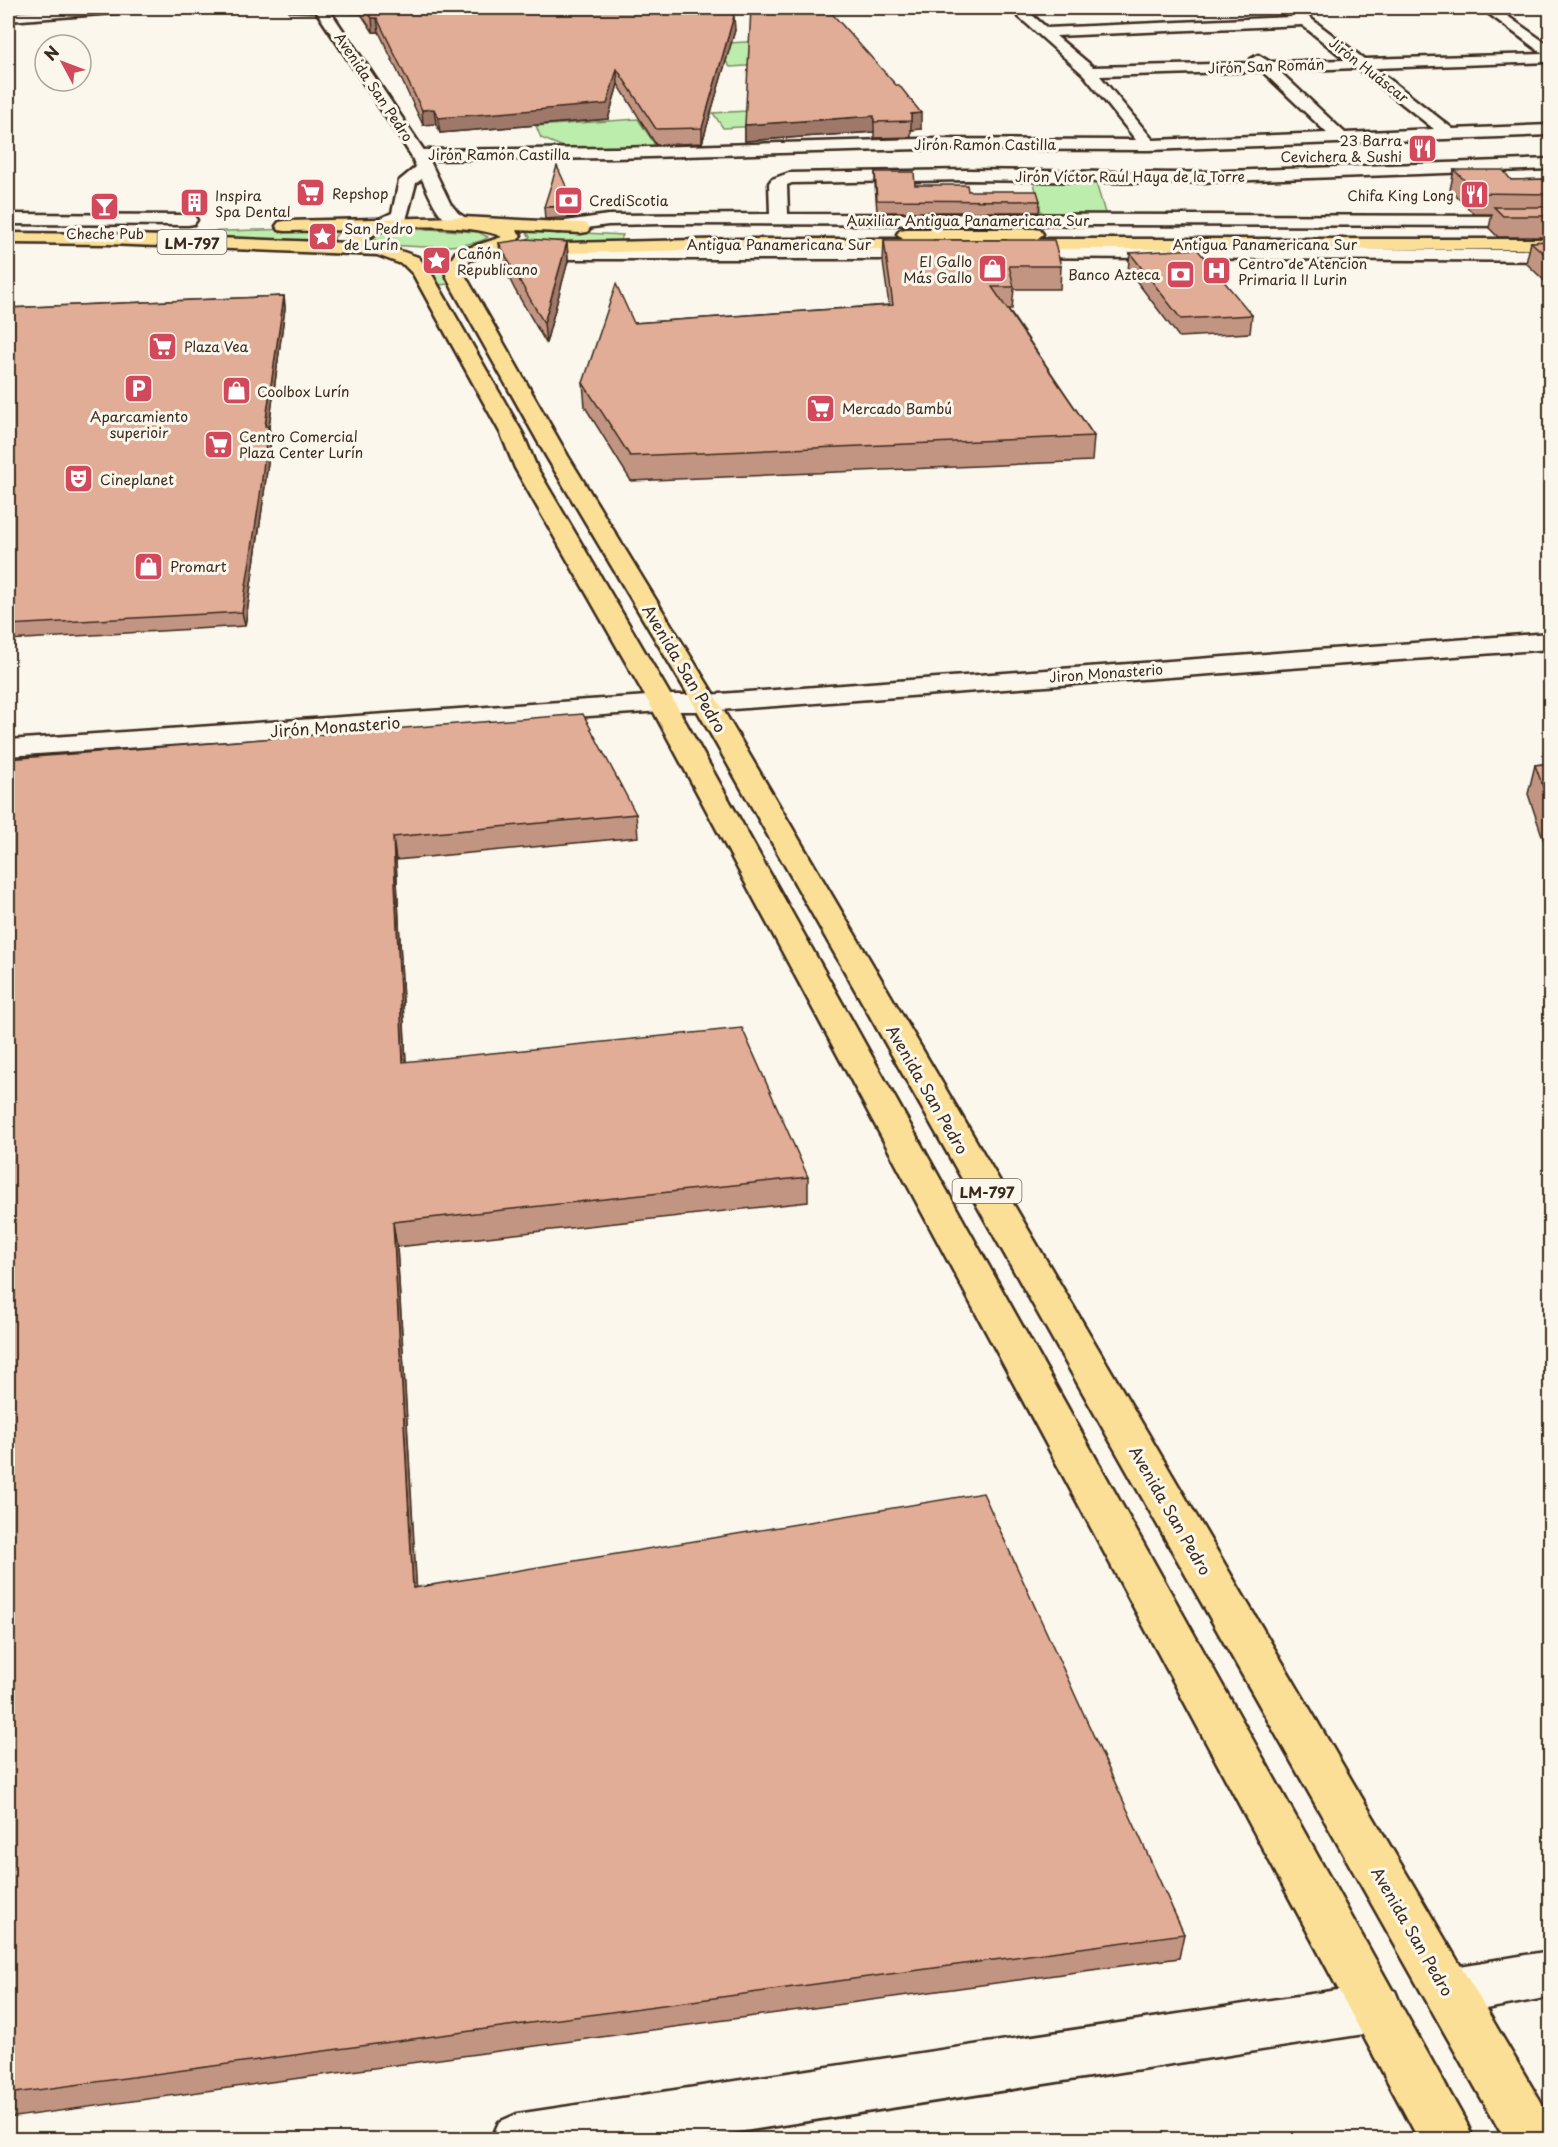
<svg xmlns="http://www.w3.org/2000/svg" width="1558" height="2147" viewBox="0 0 1558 2147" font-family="'Playpen Sans',sans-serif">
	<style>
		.green { fill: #bdedac; stroke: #7c8c65; stroke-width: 1.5 }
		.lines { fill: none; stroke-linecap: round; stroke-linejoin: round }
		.street-casing { stroke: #3b2a1e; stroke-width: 5 }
		.secondary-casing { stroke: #3b2a1e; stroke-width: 5 }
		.primary-casing { stroke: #3b2a1e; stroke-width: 5 }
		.street { fill: #fbf7ec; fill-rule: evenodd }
		.secondary { fill: #fbf7ec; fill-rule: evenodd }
		.primary { fill: #fbdf96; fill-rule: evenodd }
		.wall { fill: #c29582; stroke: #3b2a1e; stroke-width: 1.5 }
		.shaded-wall { fill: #9e796a; stroke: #3b2a1e; stroke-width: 1.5 }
		.building { fill: #e2ad97; stroke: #3b2a1e; stroke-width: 1.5 }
		.labels { text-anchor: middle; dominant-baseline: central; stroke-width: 6; stroke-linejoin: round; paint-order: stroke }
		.far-street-label { font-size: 14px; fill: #3b2a1e; stroke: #fbf7ec }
		.far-poi-label { font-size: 14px; fill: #3b2a1e; stroke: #fbf7ec; text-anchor: start }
		.shield { fill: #fbf7ec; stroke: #75685c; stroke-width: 1.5 }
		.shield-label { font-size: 15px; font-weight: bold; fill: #3b2a1e }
		.street-label { font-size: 16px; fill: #3b2a1e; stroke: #fbf7ec }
	</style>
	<rect width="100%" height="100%" fill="#fbf7ec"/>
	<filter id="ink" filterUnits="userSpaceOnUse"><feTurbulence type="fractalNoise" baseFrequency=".0167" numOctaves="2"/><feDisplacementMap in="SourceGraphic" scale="12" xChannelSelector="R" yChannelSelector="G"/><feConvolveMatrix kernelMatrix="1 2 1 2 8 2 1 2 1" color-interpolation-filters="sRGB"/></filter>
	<g filter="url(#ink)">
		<g class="green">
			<polygon points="762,41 780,64 730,67 713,44"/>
			<polygon points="747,111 759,126 723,128 713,113"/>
			<polygon points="638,119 656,146 566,148 541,138 536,126"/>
			<polygon points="1034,183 1096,183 1106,216 1042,216"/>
			<polygon points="342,227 334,238 336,243 145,234"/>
			<path d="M427,229L478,232L488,237C473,250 387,250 371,238L382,232Z"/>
			<polygon points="525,230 623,235 620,241 520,246 530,237"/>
			<polygon points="456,256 448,260 445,266 451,284 437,285 427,263 414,258"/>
		</g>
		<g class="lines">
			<defs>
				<g id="street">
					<polygon points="79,8 135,8 128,12 8,21 8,13"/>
					<path d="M1009,8H1024L1047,28L1292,17L1283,9L1297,8L1364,59L1543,54L1481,8H1496L1550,46V62L1375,68L1453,129L1550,125V135L1149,150L919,149L615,158L419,160L411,155L419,150L615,148L919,139L1136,140L1084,75ZM1302,25L1346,60L1270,62L1258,55L1251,59L1253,63L1093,67L1056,36ZM1357,68L1434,129L1345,133L1279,71ZM1262,71L1327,133L1153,140L1100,76Z"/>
					<polygon points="1550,159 1550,169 1175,183 967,180 792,183 787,185 788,214 1550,216 1550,226 662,224 608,225 558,232 552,231 549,227 552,223 558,222 608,215 770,214 769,183 772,179 789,173 967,170 1175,173"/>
					<polygon points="8,214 188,215 194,216 197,220 194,224 188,225 8,224"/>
					<polygon points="524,245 545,247 929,247 935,249 938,253 935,257 929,259 545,259 518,254 515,250 518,246"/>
					<polygon points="1013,247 1550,250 1550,261 1007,257 1004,253 1007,249"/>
					<polygon points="1550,633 1550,649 706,711 662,711 8,756 8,740 662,695 706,695"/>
					<polygon points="1550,1951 1550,1997 1448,2016 1431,2009 1423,1992 1431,1975 1448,1968"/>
					<polygon points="1377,1984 1395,1991 1402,2008 1395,2025 1377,2032 687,2140 491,2140 499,2122 517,2114"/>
				</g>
				<path id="secondary" d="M314,8H328L427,155L450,203L458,213L472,222L469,226C442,232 431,198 422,179L416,183L406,220L389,228H377L374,224L377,220L392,213L399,181L416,167L411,155Z"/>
				<g id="primary">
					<path d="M463,217L581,223L587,224L590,228L587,232L581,233L516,230L521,235L514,246L470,260L462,270L568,456L719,703L1550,2118V2140H1505L693,703L546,456L452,288L444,270L456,252L502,237C483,226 410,224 387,229C380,230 373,236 366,239L418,257L430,271L523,434L537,468L675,703L1466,2122L1474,2140H1419L649,703L515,468L501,434L413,274L404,265L377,255L108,244L8,243V233L108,234L350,243L348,238L357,230L285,231L279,230L276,226L279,222L285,221Z"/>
					<polygon points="906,229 1034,229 1040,230 1043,234 1037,239 1550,239 1550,249 1011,249 1005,248 1002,244 1008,239 932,239 938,244 935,248 929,249 740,249 522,254 516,253 513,249 516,245 522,244 740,239 903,239 897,234 900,230"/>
				</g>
			</defs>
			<use href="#street" class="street-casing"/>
			<use href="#secondary" class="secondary-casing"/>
			<use href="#primary" class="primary-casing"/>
			<use href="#street" class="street"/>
			<use href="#secondary" class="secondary"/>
			<use href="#primary" class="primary"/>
		</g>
		<g class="wall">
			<polygon points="289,8 314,8 314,13 289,12"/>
			<polygon points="329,8 724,8 735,30 702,143 656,145 618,84 608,119 440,133 436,124 423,125 379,32 373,32 361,14 334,13"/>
			<polygon points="827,8 921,129 911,130 911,137 874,138 874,132 745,141 745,125"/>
			<polygon points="1454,170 1511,180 1551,179 1551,237 1498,237 1489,228 1492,214 1474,214 1450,190"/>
			<polygon points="875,172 915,185 968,191 1040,201 1039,212 877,212 875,184"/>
			<polygon points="575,206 576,217 545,219 544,207"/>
			<polygon points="884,240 1061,266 1060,289 1014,289 1012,309 1008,309 1094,436 1092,461 631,481 585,407 583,383 634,323 889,305 883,262"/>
			<polygon points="1551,241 1551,287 1526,263 1531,242"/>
			<polygon points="567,242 568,261 546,343 515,290 501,262 499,243"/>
			<polygon points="1130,253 1252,315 1250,333 1179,337 1128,270"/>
			<polygon points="284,296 285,308 269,427 271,439 262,509 245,626 8,640 8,308"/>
			<polygon points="8,759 636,814 638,837 396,860 406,1062 808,1177 808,1202 397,1247 416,1587 1184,1934 1179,1958 8,2118"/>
			<polygon points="1551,763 1551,862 1528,794 1535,765"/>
		</g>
		<g class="shaded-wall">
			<polygon points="734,16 735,30 702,143 702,128"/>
			<polygon points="372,18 377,18 379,32 373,32"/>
			<polygon points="617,69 618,84 608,119 440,133 438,118"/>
			<polygon points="434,109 436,124 423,125 422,110"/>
			<polygon points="921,113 921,129 911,130 911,114"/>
			<polygon points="874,116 874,132 745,141 745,125"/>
			<polygon points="567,242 568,261 546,343 544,323"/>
			<polygon points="284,296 285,308 269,427 271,439 262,509 245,626 242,612 265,426"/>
			<polygon points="393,837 396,860 407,1086 403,1062"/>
			<polygon points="393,1222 397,1247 418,1612 413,1588"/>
		</g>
		<g class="building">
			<polygon points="364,8 724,8 734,16 702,128 656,129 617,69 607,104 438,118 434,109 422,110 377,18 372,18"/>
			<polygon points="751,8 827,8 896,85 899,85 921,113 911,114 911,121 874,122 874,116 745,125"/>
			<polygon points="557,166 575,206 544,207"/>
			<polygon points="1454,170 1503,170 1511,180 1551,179 1551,194 1478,193"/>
			<polygon points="875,172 914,172 915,185 967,185 968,191 1037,191 1040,201 877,200"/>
			<polygon points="1494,207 1551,207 1551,216 1503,216"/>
			<polygon points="527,239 567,242 544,323 514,271 499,243"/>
			<polygon points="884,240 1054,240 1061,266 1009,266 1014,287 992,287 1094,436 630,456 583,383 616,284 634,323 893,305"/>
			<polygon points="1551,241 1551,260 1531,242"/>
			<polygon points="1197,249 1252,315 1181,319 1130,253"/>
			<polygon points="284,296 265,426 268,426 260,496 242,612 8,625 8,308"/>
			<polygon points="583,714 636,814 393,837 403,1062 742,1028 808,1177 393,1222 413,1588 983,1493 1184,1934 8,2094 8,759"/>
			<polygon points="1551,763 1551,809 1535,765"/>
		</g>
	</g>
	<defs>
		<symbol id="restaurant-square" viewBox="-11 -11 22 22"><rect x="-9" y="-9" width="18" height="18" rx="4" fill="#d1495b" stroke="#fbf7ec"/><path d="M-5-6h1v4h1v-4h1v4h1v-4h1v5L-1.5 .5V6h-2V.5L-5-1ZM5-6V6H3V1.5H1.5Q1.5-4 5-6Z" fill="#fff"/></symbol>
		<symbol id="supermarket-square" viewBox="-11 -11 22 22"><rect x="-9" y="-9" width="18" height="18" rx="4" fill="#d1495b" stroke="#fbf7ec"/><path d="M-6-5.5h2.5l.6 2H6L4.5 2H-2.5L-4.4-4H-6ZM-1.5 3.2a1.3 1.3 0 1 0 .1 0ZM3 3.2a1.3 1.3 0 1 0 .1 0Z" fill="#fff"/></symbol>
		<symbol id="bank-square" viewBox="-11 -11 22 22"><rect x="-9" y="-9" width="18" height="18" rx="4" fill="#d1495b" stroke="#fbf7ec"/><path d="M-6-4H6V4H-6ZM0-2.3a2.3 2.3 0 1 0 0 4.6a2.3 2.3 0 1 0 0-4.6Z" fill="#fff"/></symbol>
		<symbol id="building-square" viewBox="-11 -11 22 22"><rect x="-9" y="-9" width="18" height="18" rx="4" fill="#d1495b" stroke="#fbf7ec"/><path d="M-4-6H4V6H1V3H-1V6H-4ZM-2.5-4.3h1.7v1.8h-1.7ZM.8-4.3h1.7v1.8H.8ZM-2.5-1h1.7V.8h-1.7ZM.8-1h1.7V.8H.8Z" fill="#fff"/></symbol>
		<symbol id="bar-square" viewBox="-11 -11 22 22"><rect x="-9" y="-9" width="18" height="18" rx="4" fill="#d1495b" stroke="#fbf7ec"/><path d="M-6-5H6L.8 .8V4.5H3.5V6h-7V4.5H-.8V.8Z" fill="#fff"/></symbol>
		<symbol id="sight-square" viewBox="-11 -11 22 22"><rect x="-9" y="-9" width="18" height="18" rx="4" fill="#d1495b" stroke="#fbf7ec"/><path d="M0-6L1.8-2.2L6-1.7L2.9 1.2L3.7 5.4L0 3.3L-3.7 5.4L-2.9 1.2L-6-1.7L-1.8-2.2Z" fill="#fff"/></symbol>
		<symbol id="shop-square" viewBox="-11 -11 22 22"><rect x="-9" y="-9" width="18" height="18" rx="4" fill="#d1495b" stroke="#fbf7ec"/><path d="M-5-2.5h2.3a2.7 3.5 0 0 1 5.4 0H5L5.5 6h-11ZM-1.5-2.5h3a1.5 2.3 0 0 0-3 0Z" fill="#fff"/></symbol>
		<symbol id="hospital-square" viewBox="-11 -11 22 22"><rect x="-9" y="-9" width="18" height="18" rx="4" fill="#d1495b" stroke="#fbf7ec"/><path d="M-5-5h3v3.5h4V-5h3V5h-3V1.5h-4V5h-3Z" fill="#fff"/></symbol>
		<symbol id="parking-square" viewBox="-11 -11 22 22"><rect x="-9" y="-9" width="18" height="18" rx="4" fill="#d1495b" stroke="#fbf7ec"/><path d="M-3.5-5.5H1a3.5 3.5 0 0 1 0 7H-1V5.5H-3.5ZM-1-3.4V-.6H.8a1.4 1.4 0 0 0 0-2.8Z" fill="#fff"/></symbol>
		<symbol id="theatre-square" viewBox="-11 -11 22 22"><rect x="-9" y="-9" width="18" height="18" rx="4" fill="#d1495b" stroke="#fbf7ec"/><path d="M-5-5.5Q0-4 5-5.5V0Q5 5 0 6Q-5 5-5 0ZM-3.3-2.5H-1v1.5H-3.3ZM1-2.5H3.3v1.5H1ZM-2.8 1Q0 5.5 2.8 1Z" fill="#fff"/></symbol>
	</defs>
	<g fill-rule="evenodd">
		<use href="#restaurant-square" x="1406" y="132" width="33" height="33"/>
		<use href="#supermarket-square" x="294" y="176" width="33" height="33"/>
		<use href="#restaurant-square" x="1458" y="178" width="33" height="33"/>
		<use href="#bank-square" x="552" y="184" width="33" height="33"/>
		<use href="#building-square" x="178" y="186" width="33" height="33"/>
		<use href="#bar-square" x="88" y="190" width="33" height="33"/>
		<use href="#sight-square" x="306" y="220" width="33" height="33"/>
		<use href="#sight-square" x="420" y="244" width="33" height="33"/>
		<use href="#shop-square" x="976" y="252" width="33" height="33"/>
		<use href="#hospital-square" x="1200" y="254" width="33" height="33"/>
		<use href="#bank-square" x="1164" y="258" width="33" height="33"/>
		<use href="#supermarket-square" x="146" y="330" width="33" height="33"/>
		<use href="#parking-square" x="122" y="372" width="33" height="33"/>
		<use href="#shop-square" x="220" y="374" width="33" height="33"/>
		<use href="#supermarket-square" x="804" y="392" width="33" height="33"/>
		<use href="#supermarket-square" x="202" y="428" width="33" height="33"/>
		<use href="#theatre-square" x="62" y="462" width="33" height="33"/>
		<use href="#shop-square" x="132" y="550" width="33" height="33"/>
	</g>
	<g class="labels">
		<g class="far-street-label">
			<text transform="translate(1266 66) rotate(-2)">Jirón San Román</text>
			<text transform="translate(1369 70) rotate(38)">Jirón Huáscar</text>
			<text transform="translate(374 87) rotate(56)">Avenida San Pedro</text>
			<text x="985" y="144">Jirón Ramón Castilla</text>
			<text x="499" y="154">Jirón Ramón Castilla</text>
			<text x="1130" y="176">Jirón Víctor Raúl Haya de la Torre</text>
			<text x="968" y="220">Auxiliar Antigua Panamericana Sur</text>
			<text x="779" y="244">Antigua Panamericana Sur</text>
			<text x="1265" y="244">Antigua Panamericana Sur</text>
			<text transform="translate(1106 673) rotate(-4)">Jiron Monasterio</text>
		</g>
		<g class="far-poi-label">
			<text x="1402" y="140" text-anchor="end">23 Barra<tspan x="1402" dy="16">Cevichera &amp; Sushi</tspan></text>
			<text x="332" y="193">Repshop</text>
			<text x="215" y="195">Inspira<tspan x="215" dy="16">Spa Dental</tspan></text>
			<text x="1454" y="195" text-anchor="end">Chifa King Long</text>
			<text x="589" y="200">CrediScotia</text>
			<text x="344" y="228">San Pedro<tspan x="344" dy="16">de Lurín</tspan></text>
			<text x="105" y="233" text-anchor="middle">Cheche Pub</text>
			<text x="457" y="253">Cañón<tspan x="457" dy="16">Republicano</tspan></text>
			<text x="972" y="261" text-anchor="end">El Gallo<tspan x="972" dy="16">Más Gallo</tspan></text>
			<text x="1238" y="263">Centro de Atencion<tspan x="1238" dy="16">Primaria II Lurin</tspan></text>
			<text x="1160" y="274" text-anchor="end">Banco Azteca</text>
			<text x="184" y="346">Plaza Vea</text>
			<text x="257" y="391">Coolbox Lurín</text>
			<text x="842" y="408">Mercado Bambú</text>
			<text x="139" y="416" text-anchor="middle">Aparcamiento<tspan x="139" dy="16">superioir</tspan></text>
			<text x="239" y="436">Centro Comercial<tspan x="239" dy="16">Plaza Center Lurín</tspan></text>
			<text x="100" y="479">Cineplanet</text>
			<text x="170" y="566">Promart</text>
		</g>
		<g class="shield">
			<rect x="157.5" y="230" width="69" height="24" rx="4.5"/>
			<rect x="952.5" y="1179" width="69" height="24" rx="4.5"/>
		</g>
		<g class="shield-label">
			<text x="192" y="242">LM-797</text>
			<text x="987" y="1191">LM-797</text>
		</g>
		<g class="street-label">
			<text transform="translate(685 668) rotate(59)">Avenida San Pedro</text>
			<text transform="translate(335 726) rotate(-4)">Jirón Monasterio</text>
			<text transform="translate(928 1089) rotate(60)">Avenida San Pedro</text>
			<text transform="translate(1171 1510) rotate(60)">Avenida San Pedro</text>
			<text transform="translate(1413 1931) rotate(60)">Avenida San Pedro</text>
		</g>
	</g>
	<rect width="1558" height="2147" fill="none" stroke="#fbf7ec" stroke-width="30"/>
	<rect x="15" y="15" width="1528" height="2117" fill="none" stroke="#3b2a1e" stroke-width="2" filter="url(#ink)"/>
	<g transform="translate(63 63) rotate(311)"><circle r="28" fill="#fbf7ec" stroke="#aea59a" stroke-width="1.5"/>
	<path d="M0-4.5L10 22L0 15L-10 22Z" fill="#d1495b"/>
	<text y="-9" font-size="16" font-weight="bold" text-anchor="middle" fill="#3b2a1e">N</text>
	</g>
</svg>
